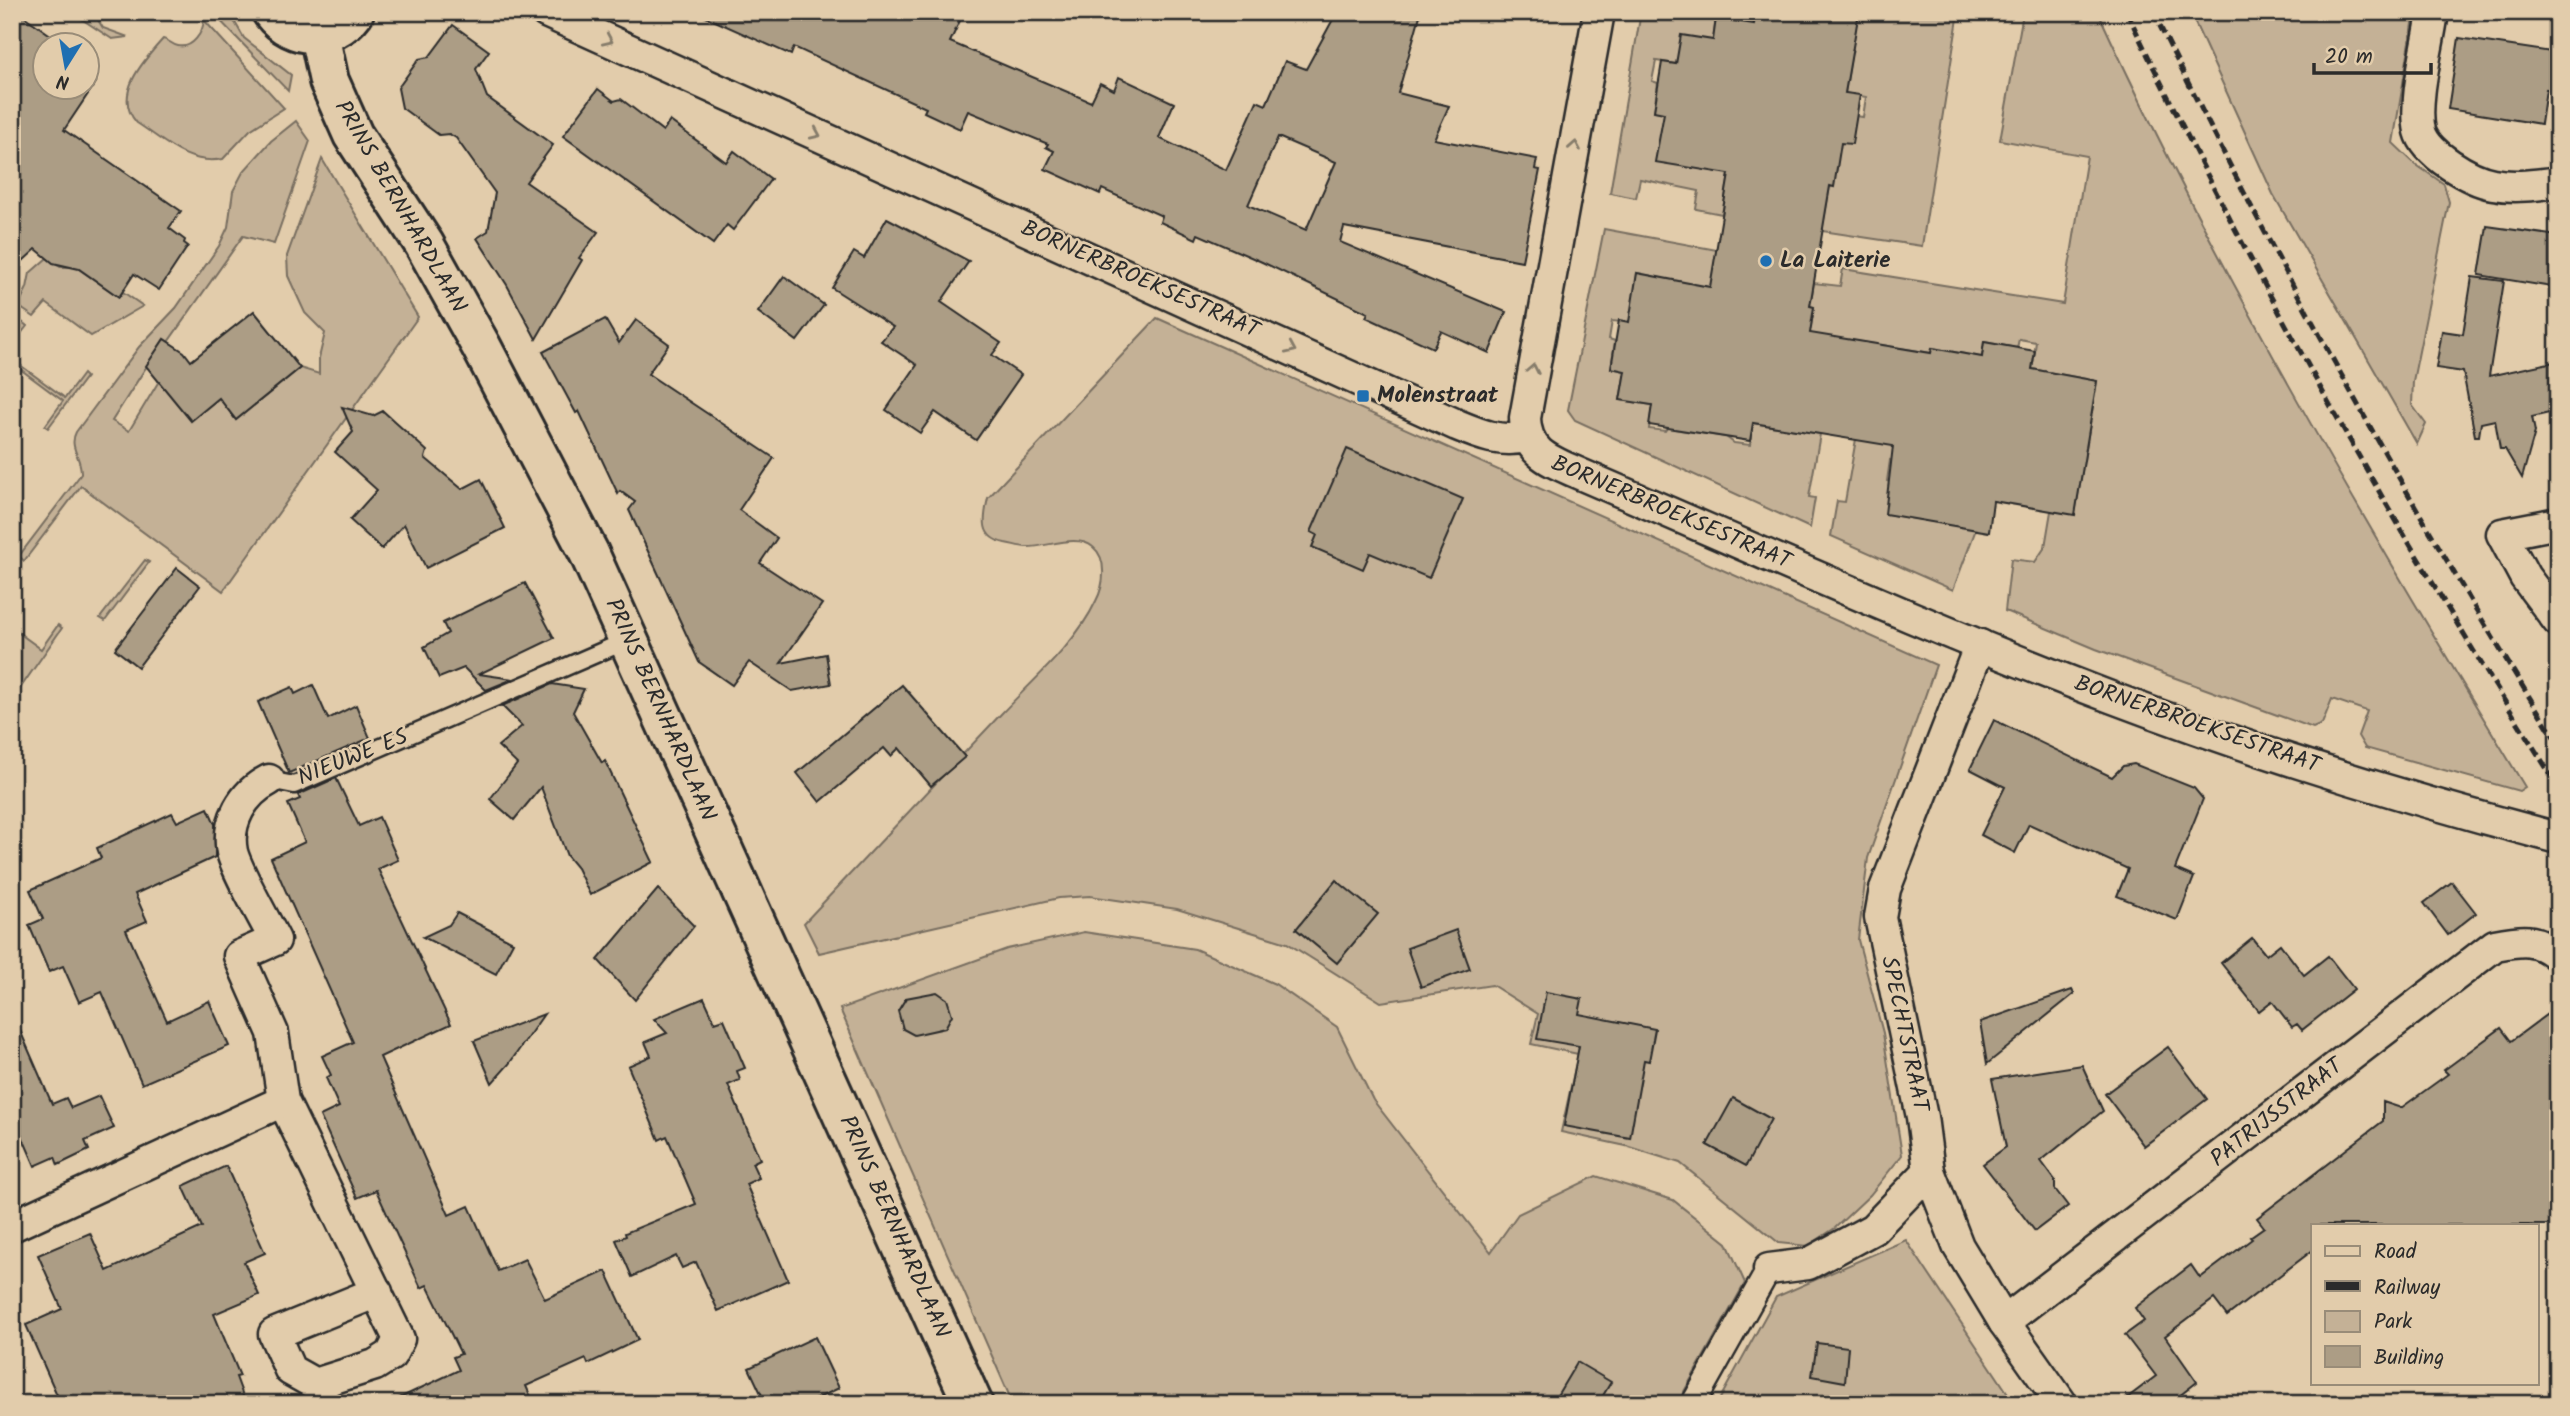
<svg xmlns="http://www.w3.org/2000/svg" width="2570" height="1416" viewBox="0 0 2570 1416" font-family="Kalam,sans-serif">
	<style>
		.green { fill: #c4b196; stroke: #786e60; stroke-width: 2 }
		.building { fill: #ac9d85; stroke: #2b2b2b; stroke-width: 2; fill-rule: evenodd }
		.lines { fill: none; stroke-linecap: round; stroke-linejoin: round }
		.service-casing { stroke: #2b2b2b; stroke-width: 21 }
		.pedestrian-casing { stroke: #2b2b2b; stroke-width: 28 }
		.minor-casing { stroke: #2b2b2b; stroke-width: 35 }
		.tertiary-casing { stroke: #2b2b2b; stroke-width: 44 }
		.service { stroke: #e2ccab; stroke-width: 16 }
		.pedestrian { stroke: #e2ccab; stroke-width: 23 }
		.minor { stroke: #e2ccab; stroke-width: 30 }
		.tertiary { stroke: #e2ccab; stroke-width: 38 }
		.rail { stroke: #2b2b2b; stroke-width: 5; stroke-dasharray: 10 5; stroke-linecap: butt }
		.oneway { stroke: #867c6b }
		.poi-dot { fill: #1f6fb2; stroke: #e2ccab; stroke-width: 2.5 }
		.labels { text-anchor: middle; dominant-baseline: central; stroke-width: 5; stroke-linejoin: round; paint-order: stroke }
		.street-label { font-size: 23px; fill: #2b2b2b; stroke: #e2ccab }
		.poi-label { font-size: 23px; font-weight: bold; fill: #2b2b2b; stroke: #e2ccab; text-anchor: start }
	</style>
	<rect width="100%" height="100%" fill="#e2ccab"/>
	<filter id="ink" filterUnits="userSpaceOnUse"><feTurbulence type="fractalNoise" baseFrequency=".0143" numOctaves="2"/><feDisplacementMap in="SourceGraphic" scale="14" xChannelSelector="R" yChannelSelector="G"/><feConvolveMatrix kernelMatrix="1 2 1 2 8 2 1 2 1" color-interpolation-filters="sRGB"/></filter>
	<g filter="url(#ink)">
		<g class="green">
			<polygon points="71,12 93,12 103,28 128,37 112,39"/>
			<polygon points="212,12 229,12 244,38 291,75 288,91"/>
			<polygon points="1641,12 1756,12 1753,28 1716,18 1713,40 1676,64 1656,61 1652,81 1658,83 1654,111 1668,113 1730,170 1722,214 1696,209 1699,191 1640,179 1636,198 1610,193"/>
			<polygon points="1866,12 1959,12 1922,246 1822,231 1830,186 1834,187 1837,142 1856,116 1863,117 1866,97 1845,93 1857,20 1864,21"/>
			<path d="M2019,12H2098C2222,281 2372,535 2525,787L2519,791L2365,748L2358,736L2367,711L2332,699L2322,724L2313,728L2096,649L2005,611L2011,559L2035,562L2045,547L2051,511L2075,514L2097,381L2032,369L2036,342L2019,339L2017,348L1984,342L1981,361L1964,354L1933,348L1931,353L1805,333L1811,326L1814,307L1810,306L1814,283L1840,286L1843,269L2063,304L2087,156L2000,140L2022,19Z"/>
			<polygon points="2190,12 2415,12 2393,143 2415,164 2444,184 2449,202 2413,381 2412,405 2426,424 2417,444 2273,194"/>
			<path d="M204,20L284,108L250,130L223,159C188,166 165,141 137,123C111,95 145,59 163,39C169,40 172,45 178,46C193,49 203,32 204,20Z"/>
			<path d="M296,121L310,141L274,244L243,236L168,342L164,339L112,421L129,431L159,381L191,420L219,398L236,420L300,368L319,374V358L325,333L305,313L288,276L287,256L322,159L418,317L223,591L81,486L24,561L19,556L81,474C82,458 68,447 76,432L139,347L176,308L219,246L228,227L233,191L243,172L271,141Z"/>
			<polygon points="1604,229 1717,250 1710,289 1637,273 1633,323 1612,321 1609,339 1615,341 1611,368 1625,371 1620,400 1652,405 1649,429 1665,431 1667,428 1726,437 1734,443 1750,445 1753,423 1820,434 1809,497 1815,498 1810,528 1575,420 1568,410"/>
			<polygon points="47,258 62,267 76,267 119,297 123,292 143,306 91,336 46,303 34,317 18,306 27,288 30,273"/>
			<polygon points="12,314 27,326 12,345"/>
			<path d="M1157,318L1936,665L1868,858L1858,940L1883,1033L1902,1155L1870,1195L1835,1228L1808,1246L1779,1243L1680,1163L1626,1146L1561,1132L1578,1054L1531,1044L1538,1014L1492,985L1381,1002L1287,943L1177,909L1090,896L1059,898L819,953L804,923C870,853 935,784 1001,714C1033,680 1076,644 1096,601C1104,586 1108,559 1093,547C1077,533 1046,548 1026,547C1020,547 1012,544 1005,543C980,538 983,520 988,498Z"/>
			<polygon points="12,359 65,398 83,374 86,377 48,428 45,426 63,401 12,363"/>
			<polygon points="1856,439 1915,449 1913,464 1890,460 1887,481 1891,482 1886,514 1976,529 1953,590 1831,536 1837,501 1845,502"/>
			<polygon points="145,560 149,562 105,621 100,618"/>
			<polygon points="58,625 62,628 12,700 12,628 41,649"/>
			<polygon points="1084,932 1195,949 1275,984 1337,1027 1373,1100 1491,1252 1518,1214 1596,1176 1673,1200 1727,1243 1745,1283 1677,1404 1013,1404 840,1009 1007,949"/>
			<polygon points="1906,1240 2015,1404 1717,1404 1776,1297"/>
		</g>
		<g class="building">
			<polygon points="12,12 18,12 66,46 46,46 46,88 88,88 88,77 96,82 64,130 181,211 169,228 185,240 184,243 188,246 159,290 134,274 119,297 79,269 53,263 36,249 12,271"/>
			<path d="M695,12H964L950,42L1091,102L1100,83L1114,90L1119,77L1174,103L1159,138L1226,170L1257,101L1266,105L1285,61L1306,69L1337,12H1421L1398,93L1449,106L1434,139L1537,159L1535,169L1540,170L1522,261L1344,227L1340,242L1506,312L1489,353L1441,331L1433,348L1366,317L1368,313L1262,262L1198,234L1196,239L1160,222L1162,216L1102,189L1100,194L1045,169L1054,151L1046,147L1048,144L968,111L960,129L924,112L926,108L794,47L791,55ZM1278,137L1336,162L1306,230L1248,205Z"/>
			<polygon points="1756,12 1859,12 1845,93 1860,95 1852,144 1841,143 1834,187 1830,186 1810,306 1814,307 1810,333 1931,353 1932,348 1982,357 1984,342 2035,351 2032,369 2097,381 2075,515 1993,501 1989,532 1885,514 1893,446 1753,423 1750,441 1649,425 1652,405 1620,400 1625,371 1611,368 1619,320 1629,322 1637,273 1710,287 1729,174 1655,162 1664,113 1654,111 1662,62 1676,64 1681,35 1713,40 1716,18 1754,24"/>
			<polygon points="453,25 489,51 476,69 487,97 553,145 526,182 598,232 579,258 582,260 536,339 507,285 477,238 488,231 495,193 456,138 449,134 439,135 402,108 398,88 419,59 429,57"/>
			<polygon points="2459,38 2558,53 2558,91 2546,89 2541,124 2448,109"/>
			<polygon points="598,89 614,101 621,99 663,131 670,121 726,162 734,151 771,179 733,230 727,225 713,244 563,136"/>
			<polygon points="887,218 969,261 941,302 1001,343 992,355 1021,375 976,440 935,412 920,433 886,410 917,365 881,341 893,327 832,288 854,252 864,258"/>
			<polygon points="2487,226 2558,236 2558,288 2479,275"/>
			<polygon points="784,276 824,305 797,341 758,312"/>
			<polygon points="2472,277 2504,281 2489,376 2558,361 2558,411 2532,417 2535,432 2522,478 2505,449 2500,449 2495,420 2481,423 2479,436 2475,436 2463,372 2436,368 2442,331 2463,334"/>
			<polygon points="254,311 300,368 236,420 219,398 191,421 146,366 164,339 184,352 191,361"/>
			<polygon points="605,319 619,343 636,320 669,344 648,374 774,458 739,510 777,538 760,563 822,604 781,663 826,654 831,684 792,691 749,662 732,685 699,662 629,510 635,502 620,491 618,494 579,411 576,413 543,352"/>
			<polygon points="342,407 373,416 383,411 427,451 425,458 462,489 481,479 505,528 426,568 404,524 382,549 350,520 377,490 335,452 353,432"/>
			<polygon points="1347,449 1463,499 1429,578 1370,553 1363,569 1312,547 1317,535 1311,532"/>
			<polygon points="177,568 200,586 138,667 115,649"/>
			<polygon points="525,583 554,638 479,674 513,679 486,690 464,668 439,678 424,647 448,633 443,623"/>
			<polygon points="552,684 584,689 573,712 602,763 605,761 653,862 590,895 577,868 567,856 541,787 514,820 490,799 517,764 498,746 522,726 502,706"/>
			<polygon points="313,685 328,719 356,705 370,738 289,773 258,702 292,687 295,694"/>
			<polygon points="902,685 965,757 931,786 899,748 891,756 884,748 820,802 797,773"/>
			<polygon points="1994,720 2112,777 2123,766 2134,764 2194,788 2203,799 2175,869 2194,877 2177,920 2117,896 2128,869 2029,824 2015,853 1981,835 2005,787 1970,769"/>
			<polygon points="336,778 359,826 379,817 398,860 378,869 451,1024 380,1057 449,1215 469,1206 498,1271 525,1259 545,1299 606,1271 638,1340 588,1364 586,1359 526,1386 534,1404 387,1404 459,1370 453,1357 461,1354 427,1285 421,1288 376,1190 357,1198 320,1116 339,1107 326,1078 331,1075 322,1056 353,1042 271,858 305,842 288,804 300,799 298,795"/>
			<polygon points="208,808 215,824 215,857 135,894 147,921 126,930 167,1021 209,1001 229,1046 142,1084 102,992 79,1002 63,966 49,972 29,925 43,919 30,890 101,858 97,848 172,813 177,822"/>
			<polygon points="1336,880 1378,914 1337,963 1296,929"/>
			<polygon points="2452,882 2476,913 2448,935 2424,903"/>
			<polygon points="658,889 694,926 635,1000 598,960"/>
			<polygon points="457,913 513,942 496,974 423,937 449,925"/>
			<polygon points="1456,930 1470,969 1421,987 1407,948"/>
			<polygon points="2252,938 2266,955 2280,944 2304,975 2328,956 2354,989 2302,1030 2297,1024 2292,1027 2272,1001 2259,1011 2221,963"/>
			<polygon points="2072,990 2074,994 1987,1064 1980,1022"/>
			<polygon points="937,992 947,999 952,1015 945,1028 914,1035 903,1029 898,1011 906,998"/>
			<polygon points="1546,992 1582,999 1579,1014 1655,1029 1649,1061 1644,1060 1630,1138 1564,1126 1579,1046 1537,1039"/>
			<polygon points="704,998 715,1022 724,1019 745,1068 737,1071 740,1080 728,1085 760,1159 752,1163 759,1178 746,1184 788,1280 718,1311 696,1262 682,1268 676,1256 632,1277 616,1240 626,1236 625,1233 696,1204 667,1136 659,1140 628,1066 651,1056 645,1042 667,1033 654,1019"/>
			<polygon points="2558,1006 2558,1225 2313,1225 2313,1250 2227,1316 2214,1299 2165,1336 2197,1382 2169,1404 2119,1404 2156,1376 2125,1335 2144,1321 2135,1308 2191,1265 2200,1278 2252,1239 2250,1237 2264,1227 2257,1218 2383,1121 2383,1102 2401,1108 2448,1074 2444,1070 2501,1028 2511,1041"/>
			<polygon points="12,1012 52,1104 66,1098 71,1108 99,1096 114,1128 85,1141 89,1150 58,1165 55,1157 35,1166 12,1113"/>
			<polygon points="544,1014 509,1064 492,1083 474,1041"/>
			<polygon points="2168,1047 2207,1099 2144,1146 2105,1094"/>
			<polygon points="2082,1065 2103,1111 2041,1161 2055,1180 2055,1189 2068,1206 2035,1231 1983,1164 2006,1147 1992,1079"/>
			<polygon points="1733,1098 1771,1119 1746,1166 1707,1145"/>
			<polygon points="226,1166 265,1253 244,1262 259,1295 214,1314 240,1376 236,1377 246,1404 61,1404 26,1325 62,1309 38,1255 90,1233 107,1271 202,1227 183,1186"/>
			<polygon points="815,1337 839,1388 806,1404 766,1404 749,1368"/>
			<polygon points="1817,1343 1848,1347 1845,1382 1812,1376"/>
			<polygon points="1577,1362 1611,1382 1598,1404 1552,1404"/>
		</g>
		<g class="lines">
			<defs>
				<polyline id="service" points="269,780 294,785 628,640"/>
				<polyline id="pedestrian" points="1693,1404 1769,1269"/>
				<g id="minor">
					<path d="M546,12L1457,425C1481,435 1501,443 1526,437"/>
					<path d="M1599,12L1525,418C1526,454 1551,461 1580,474C1757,550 1933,630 2113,698C2258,753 2408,799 2558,838"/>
					<path d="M2433,12C2429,44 2413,100 2420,131C2426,154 2470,180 2493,184C2514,188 2537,185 2558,182"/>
					<polyline points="2558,523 2502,534 2525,577 2558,621"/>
					<polyline points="1980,645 1885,889 1880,917 1922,1117 1929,1171 1958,1246 2004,1322 2062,1404"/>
					<path d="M269,780C243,793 226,822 232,852C237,872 264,918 275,940L239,956L273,1033L283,1101L399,1339L391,1355L375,1365L315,1384"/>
					<polyline points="12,1226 283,1101"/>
					<polyline points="1769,1269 1808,1264 1873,1229 1929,1171"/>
					<path d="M2004,1322L2495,945C2521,940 2537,937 2558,956"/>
					<polyline points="325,1404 315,1384 290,1370 274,1334 377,1292"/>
				</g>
				<g id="tertiary">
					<path d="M272,12C293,40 333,41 354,12"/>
					<polyline points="319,34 329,81 353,135 424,244 481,346 589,553 973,1404"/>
				</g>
			</defs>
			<use href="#service" class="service-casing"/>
			<use href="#pedestrian" class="pedestrian-casing"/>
			<use href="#minor" class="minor-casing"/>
			<use href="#tertiary" class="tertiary-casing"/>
			<use href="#service" class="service"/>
			<use href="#pedestrian" class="pedestrian"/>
			<use href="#minor" class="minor"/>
			<use href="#tertiary" class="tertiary"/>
			<g class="rail">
				<path d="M2127,12C2254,279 2399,537 2558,786"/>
				<path d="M2153,12C2276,262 2409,507 2558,743"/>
			</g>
		</g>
		<defs><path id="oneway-chevron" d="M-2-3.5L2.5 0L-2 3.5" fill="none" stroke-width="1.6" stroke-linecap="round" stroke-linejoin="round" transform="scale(1.75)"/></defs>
		<g class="oneway">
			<use href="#oneway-chevron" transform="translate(608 40) rotate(24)"/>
			<use href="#oneway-chevron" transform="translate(816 134) rotate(24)"/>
			<use href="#oneway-chevron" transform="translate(1575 146) rotate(-80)"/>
			<use href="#oneway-chevron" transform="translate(1291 349) rotate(24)"/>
			<use href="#oneway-chevron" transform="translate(1533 369) rotate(-79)"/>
		</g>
	</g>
	<g class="poi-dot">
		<circle cx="1766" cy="261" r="7"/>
		<rect x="1356" y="389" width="14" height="14" rx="3.5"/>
	</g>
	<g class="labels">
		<g class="street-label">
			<text transform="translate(400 207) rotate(60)">PRINS BERNHARDLAAN</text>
			<text transform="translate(1140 280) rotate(24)">BORNERBROEKSESTRAAT</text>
			<text transform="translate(1671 513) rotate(23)">BORNERBROEKSESTRAAT</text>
			<text transform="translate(660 710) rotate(66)">PRINS BERNHARDLAAN</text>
			<text transform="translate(2197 725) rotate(19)">BORNERBROEKSESTRAAT</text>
			<text transform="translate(353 758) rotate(-22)">NIEUWE ES</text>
			<text transform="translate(1904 1034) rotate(78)">SPECHTSTRAAT</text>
			<text transform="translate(2277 1113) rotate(-38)">PATRIJSSTRAAT</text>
			<text transform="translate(894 1227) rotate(66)">PRINS BERNHARDLAAN</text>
		</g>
		<g class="poi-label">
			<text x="1780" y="261">La Laiterie</text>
			<text x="1377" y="396">Molenstraat</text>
		</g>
	</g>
	<rect width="2570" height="1416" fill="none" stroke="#e2ccab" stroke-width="42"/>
	<rect x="21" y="21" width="2528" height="1374" fill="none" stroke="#2b2b2b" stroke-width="2.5" filter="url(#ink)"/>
	<rect x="2311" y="1224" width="228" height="161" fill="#e2ccab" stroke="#998c78" stroke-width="2"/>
	<rect x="2325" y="1246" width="35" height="10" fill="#e2ccab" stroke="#998c78" stroke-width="2"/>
	<text x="2374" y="1258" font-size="21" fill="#2b2b2b">Road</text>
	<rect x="2325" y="1281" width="35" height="10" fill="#2b2b2b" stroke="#998c78" stroke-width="2"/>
	<text x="2374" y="1294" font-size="21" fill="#2b2b2b">Railway</text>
	<rect x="2325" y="1311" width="35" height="21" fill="#c4b196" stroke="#998c78" stroke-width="2"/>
	<text x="2374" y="1328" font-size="21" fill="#2b2b2b">Park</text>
	<rect x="2325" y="1346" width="35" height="21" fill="#ac9d85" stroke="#998c78" stroke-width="2"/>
	<text x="2374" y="1364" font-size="21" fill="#2b2b2b">Building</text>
	<g transform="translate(66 66) rotate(191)"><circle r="33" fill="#e2ccab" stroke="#998c78" stroke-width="2"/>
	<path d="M0-5L12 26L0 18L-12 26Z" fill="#1f6fb2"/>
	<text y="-10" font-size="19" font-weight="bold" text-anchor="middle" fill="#2b2b2b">N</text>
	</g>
	<path d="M2314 63v10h117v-10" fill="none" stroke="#2b2b2b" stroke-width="3.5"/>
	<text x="2325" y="63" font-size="21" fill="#2b2b2b" stroke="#e2ccab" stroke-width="5" paint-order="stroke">20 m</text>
</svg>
